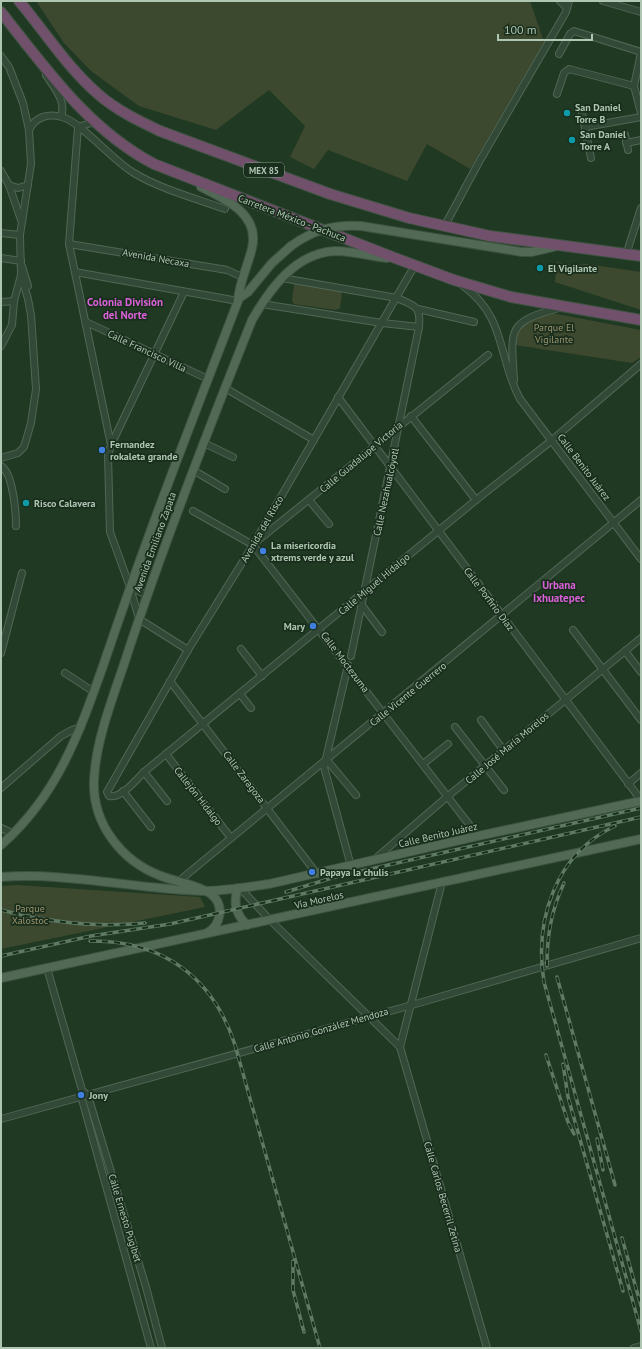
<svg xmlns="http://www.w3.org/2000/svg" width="642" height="1349" viewBox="0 0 642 1349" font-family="'PT Sans',sans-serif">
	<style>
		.green { fill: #3d492e }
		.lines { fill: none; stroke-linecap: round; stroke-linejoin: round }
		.minor-casing { stroke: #516755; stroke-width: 8 }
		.major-casing { stroke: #3d5340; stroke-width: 10 }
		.highway-casing { stroke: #3e5442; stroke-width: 12 }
		.minor { stroke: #334937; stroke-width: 6 }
		.major { stroke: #516955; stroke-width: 8 }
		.highway { stroke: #70506a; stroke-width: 10 }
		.rail-casing { stroke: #5e7a63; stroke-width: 3.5 }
		.rail { stroke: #192e1c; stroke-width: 2; stroke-dasharray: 6; stroke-linecap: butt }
		.major-bridge-casing { stroke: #3d5340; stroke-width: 10; stroke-linecap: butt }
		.major-bridge { stroke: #516955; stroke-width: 8 }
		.culture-dot { fill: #0f9aa8; stroke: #192e1c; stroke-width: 1.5 }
		.shop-dot { fill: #3f7fe0; stroke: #192e1c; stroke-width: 1.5 }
		.labels { text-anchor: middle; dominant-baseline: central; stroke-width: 3.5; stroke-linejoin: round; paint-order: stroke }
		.shield { fill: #192e1c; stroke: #819885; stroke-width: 1 }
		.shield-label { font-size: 9px; font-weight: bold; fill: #aec6b2 }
		.poi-label { font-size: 10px; font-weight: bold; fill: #aec6b2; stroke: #192e1c; text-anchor: start }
		.street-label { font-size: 10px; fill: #aec6b2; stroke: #192e1c }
		.park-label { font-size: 10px; fill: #9c936d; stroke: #192e1c }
		.neighbourhood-label { font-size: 11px; font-weight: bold; fill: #d960d8; stroke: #192e1c }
	</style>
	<rect width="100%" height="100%" fill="#203923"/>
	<g class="green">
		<polygon points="36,1 530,1 544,42 470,169 427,144 407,181 328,150 314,169 290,157 305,126 269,90 216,130 139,106 91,71 64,43"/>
		<polygon points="557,262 572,265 587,264 641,272 641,310 555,282"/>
		<polygon points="296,283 340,290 342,294 340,308 336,310 294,304 292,301 294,285"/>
		<path d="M546,312L641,330V357L632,363L515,345C512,324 531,319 546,312Z"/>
		<polygon points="17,885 200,897 205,907 1,949 1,886"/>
	</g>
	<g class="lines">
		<defs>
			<g id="minor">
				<polyline points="560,1 567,8"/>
				<polyline points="603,1 641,12"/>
				<polyline points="641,53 634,86 641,113"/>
				<polyline points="559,54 570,34 574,31 641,52"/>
				<polyline points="1,56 9,67 23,103 29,130 31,164 20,235 21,275 14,301 12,325 1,346"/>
				<path d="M46,75C53,86 67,102 61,116"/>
				<polyline points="557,94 564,73 569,69 634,86"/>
				<polyline points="581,108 591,158"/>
				<polyline points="94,122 78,127 69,244 111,445 108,455 110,532 130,587 139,619 188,650"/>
				<polyline points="585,127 641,117"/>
				<path d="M29,130C35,117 48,113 62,117C81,122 113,161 134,173C158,188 197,199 225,209"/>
				<polyline points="625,135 628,150"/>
				<polyline points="626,143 641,140"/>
				<polyline points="1,171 9,185 21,220"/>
				<polyline points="9,185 18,188 28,185"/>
				<polyline points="444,227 479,162 566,12 569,1"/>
				<polyline points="1,233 20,235"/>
				<polyline points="69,244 227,270 242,277"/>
				<polyline points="626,255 641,208"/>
				<polyline points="1,258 21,261"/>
				<path d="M415,265L253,545L188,650L107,792L109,796C121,799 136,780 144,772L476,500L551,441L641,364"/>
				<polyline points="22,266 28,286"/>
				<polyline points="75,272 238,301"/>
				<path d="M282,278L397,298C415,306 421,306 419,327L351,656"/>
				<path d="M462,285C507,317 497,356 520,399L641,559"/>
				<polyline points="1,302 14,301"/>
				<polyline points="262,304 382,323 419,327"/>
				<polyline points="418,309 474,322"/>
				<polyline points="86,322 208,379"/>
				<path d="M514,380C511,330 506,322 559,308"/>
				<polyline points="225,388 314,440"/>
				<polyline points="338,397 641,800"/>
				<polyline points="411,416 476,500"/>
				<polyline points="204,443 233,457"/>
				<polyline points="111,445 184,292"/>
				<polyline points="1,458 18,453 24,447 31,423 36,389 31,315 28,299 21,275"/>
				<path d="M1,466C13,473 16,512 16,526"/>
				<polyline points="193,470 225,489"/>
				<polyline points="309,500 329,524"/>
				<polyline points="193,511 253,545 478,836"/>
				<polyline points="256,542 488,355"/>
				<polyline points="130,587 147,595"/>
				<polyline points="361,604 382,632"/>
				<polyline points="573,630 641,720"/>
				<polyline points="241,649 262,676"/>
				<polyline points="625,651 641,672"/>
				<polyline points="1,653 22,573"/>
				<polyline points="348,665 324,767 351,866"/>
				<polyline points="65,673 94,692"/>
				<polyline points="170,681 317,874"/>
				<polyline points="240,694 251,708"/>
				<polyline points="481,720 504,751"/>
				<polyline points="455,727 504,790"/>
				<polyline points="166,754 231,838"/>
				<polyline points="326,759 356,795"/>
				<polyline points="423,764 448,744"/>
				<polyline points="144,772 167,801"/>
				<polyline points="628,784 641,773"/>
				<polyline points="1,788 61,736 72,730 81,727"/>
				<polyline points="123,791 151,827"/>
				<polyline points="1,828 14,834"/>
				<polyline points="375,859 448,796 641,638"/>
				<polyline points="178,884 179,881 641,500"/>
				<polyline points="240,888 270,920 400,1047 487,1348"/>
				<polyline points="47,968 82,1090 88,1096 146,1287 162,1348"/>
				<polyline points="400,1047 442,882"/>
				<polyline points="81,1096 151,1348"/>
				<polyline points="1,1119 412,1005 641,938"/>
				<polyline points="634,1348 641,1346"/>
			</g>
			<g id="major">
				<polyline points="361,226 522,252 532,252 557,246"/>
				<polyline points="238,299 248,292 272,263 291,246"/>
				<path d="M1,845C57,796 79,734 103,666C116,628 129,590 143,552C173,468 206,385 238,301C239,282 248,266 252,248C260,214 225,199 201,187"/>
				<path d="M1,877C68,872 135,889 202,891C225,891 247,887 269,884L478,836L641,801"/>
				<path d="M238,888C233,902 236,915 247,925"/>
				<path d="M207,933C221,925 225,905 211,894C197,884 176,882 161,876C121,861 92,823 94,780C96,737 115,693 128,652C165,540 208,430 252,320C270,289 295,253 335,251C352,251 370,256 387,258"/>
				<path d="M1,978C215,933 428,886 641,839"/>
			</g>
			<g id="highway">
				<path d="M19,1C45,32 67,67 98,94C116,110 139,121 160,131L330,194L409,218L490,236L641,256"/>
				<path d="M1,12C46,69 89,130 154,164L395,258L454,280L511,297L641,320"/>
			</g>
		</defs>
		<use href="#minor" class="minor-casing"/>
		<use href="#major" class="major-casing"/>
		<use href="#highway" class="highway-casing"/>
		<use href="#minor" class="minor"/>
		<use href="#major" class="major"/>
		<use href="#highway" class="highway"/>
		<defs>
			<g id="rail">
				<path d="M615,826C555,854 534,921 544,982L641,1331"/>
				<polyline points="286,892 335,877 641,808"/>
				<path d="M1,910C48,922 97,928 145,923"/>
				<path d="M90,941C162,940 213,977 235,1045L320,1348"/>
				<polyline points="1,956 91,936 170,924 641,817"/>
				<path d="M547,966C547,936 551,911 564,883"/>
				<polyline points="557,977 615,1185"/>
				<polyline points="546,1055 568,1122 574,1134"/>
				<polyline points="563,1064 568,1097 623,1291"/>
				<polyline points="597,1139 603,1170"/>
				<polyline points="622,1238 641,1306"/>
				<polyline points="293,1261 293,1290 304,1332"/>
			</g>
		</defs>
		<use href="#rail" class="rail-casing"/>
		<use href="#rail" class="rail"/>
		<defs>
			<path id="major-bridge" d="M291,246C313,230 334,224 361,226"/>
		</defs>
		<use href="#major-bridge" class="major-bridge-casing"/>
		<use href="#major-bridge" class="major-bridge"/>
	</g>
	<g class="culture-dot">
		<circle cx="567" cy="113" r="4"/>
		<circle cx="572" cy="140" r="4"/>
		<circle cx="540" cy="268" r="4"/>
		<circle cx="26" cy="503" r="4"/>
	</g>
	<g class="shop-dot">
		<circle cx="102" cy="450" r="4"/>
		<circle cx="263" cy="551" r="4"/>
		<circle cx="313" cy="626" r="4"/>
		<circle cx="312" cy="872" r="4"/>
		<circle cx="81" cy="1095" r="4"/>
	</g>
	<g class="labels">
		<rect class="shield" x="244" y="163" width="40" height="14" rx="3"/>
		<g class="shield-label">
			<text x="264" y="170">MEX 85</text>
		</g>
		<g class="poi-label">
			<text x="575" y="107">San Daniel<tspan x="575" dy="12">Torre B</tspan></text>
			<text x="580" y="134">San Daniel<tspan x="580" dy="12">Torre A</tspan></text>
			<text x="548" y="268">El Vigilante</text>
			<text x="110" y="444">Fernandez<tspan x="110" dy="12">rokaleta grande</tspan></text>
			<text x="34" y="503">Risco Calavera</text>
			<text x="271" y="545">La misericordia<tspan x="271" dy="12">xtrems verde y azul</tspan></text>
			<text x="305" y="626" text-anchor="end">Mary</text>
			<text x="320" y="872">Papaya la chulis</text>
			<text x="89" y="1095">Jony</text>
		</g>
		<g class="street-label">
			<text transform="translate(292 218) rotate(21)">Carretera México - Pachuca</text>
			<text transform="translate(156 258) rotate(10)">Avenida Necaxa</text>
			<text transform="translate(147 351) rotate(25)">Calle Francisco Villa</text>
			<text transform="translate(361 457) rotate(-40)">Calle Guadalupe Victoria</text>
			<text transform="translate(584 467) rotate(53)">Calle Benito Juárez</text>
			<text transform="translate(386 492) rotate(-78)">Calle Nezahualcóyotl</text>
			<text transform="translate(262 529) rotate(-60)">Avenida del Risco</text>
			<text transform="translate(155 542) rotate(-70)">Avenida Emiliano Zapata</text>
			<text transform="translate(374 584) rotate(-40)">Calle Miguel Hidalgo</text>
			<text transform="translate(489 599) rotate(53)">Calle Porfirio Díaz</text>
			<text transform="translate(345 662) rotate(53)">Calle Moctezuma</text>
			<text transform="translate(408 694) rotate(-39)">Calle Vicente Guerrero</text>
			<text transform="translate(507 748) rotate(-40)">Calle José María Morelos</text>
			<text transform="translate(244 777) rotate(53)">Calle Zaragoza</text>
			<text transform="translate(198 796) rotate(52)">Callejón Hidalgo</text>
			<text transform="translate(438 835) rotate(-13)">Calle Benito Juárez</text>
			<text transform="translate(319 900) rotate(-13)">Vía Morelos</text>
			<text transform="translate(321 1030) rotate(-16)">Calle Antonio González Mendoza</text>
			<text transform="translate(443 1197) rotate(74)">Calle Carlos Becerril Zetina</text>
			<text transform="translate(125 1218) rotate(73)">Calle Ernesto Pugibet</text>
		</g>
		<g class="park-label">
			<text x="554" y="327">Parque El<tspan x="554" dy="12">Vigilante</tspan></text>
			<text x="30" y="908">Parque<tspan x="30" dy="12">Xalostoc</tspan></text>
		</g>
		<g class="neighbourhood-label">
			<text x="125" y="302">Colonia División<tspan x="125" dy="13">del Norte</tspan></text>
			<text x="559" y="585">Urbana<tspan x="559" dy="13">Ixhuatepec</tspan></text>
		</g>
	</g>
	<rect width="642" height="1349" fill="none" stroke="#aec6b2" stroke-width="4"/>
	<path d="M498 34v6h94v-6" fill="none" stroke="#aec6b2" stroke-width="2"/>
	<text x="504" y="34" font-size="12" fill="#aec6b2" stroke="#192e1c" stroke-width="3" paint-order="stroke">100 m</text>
</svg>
